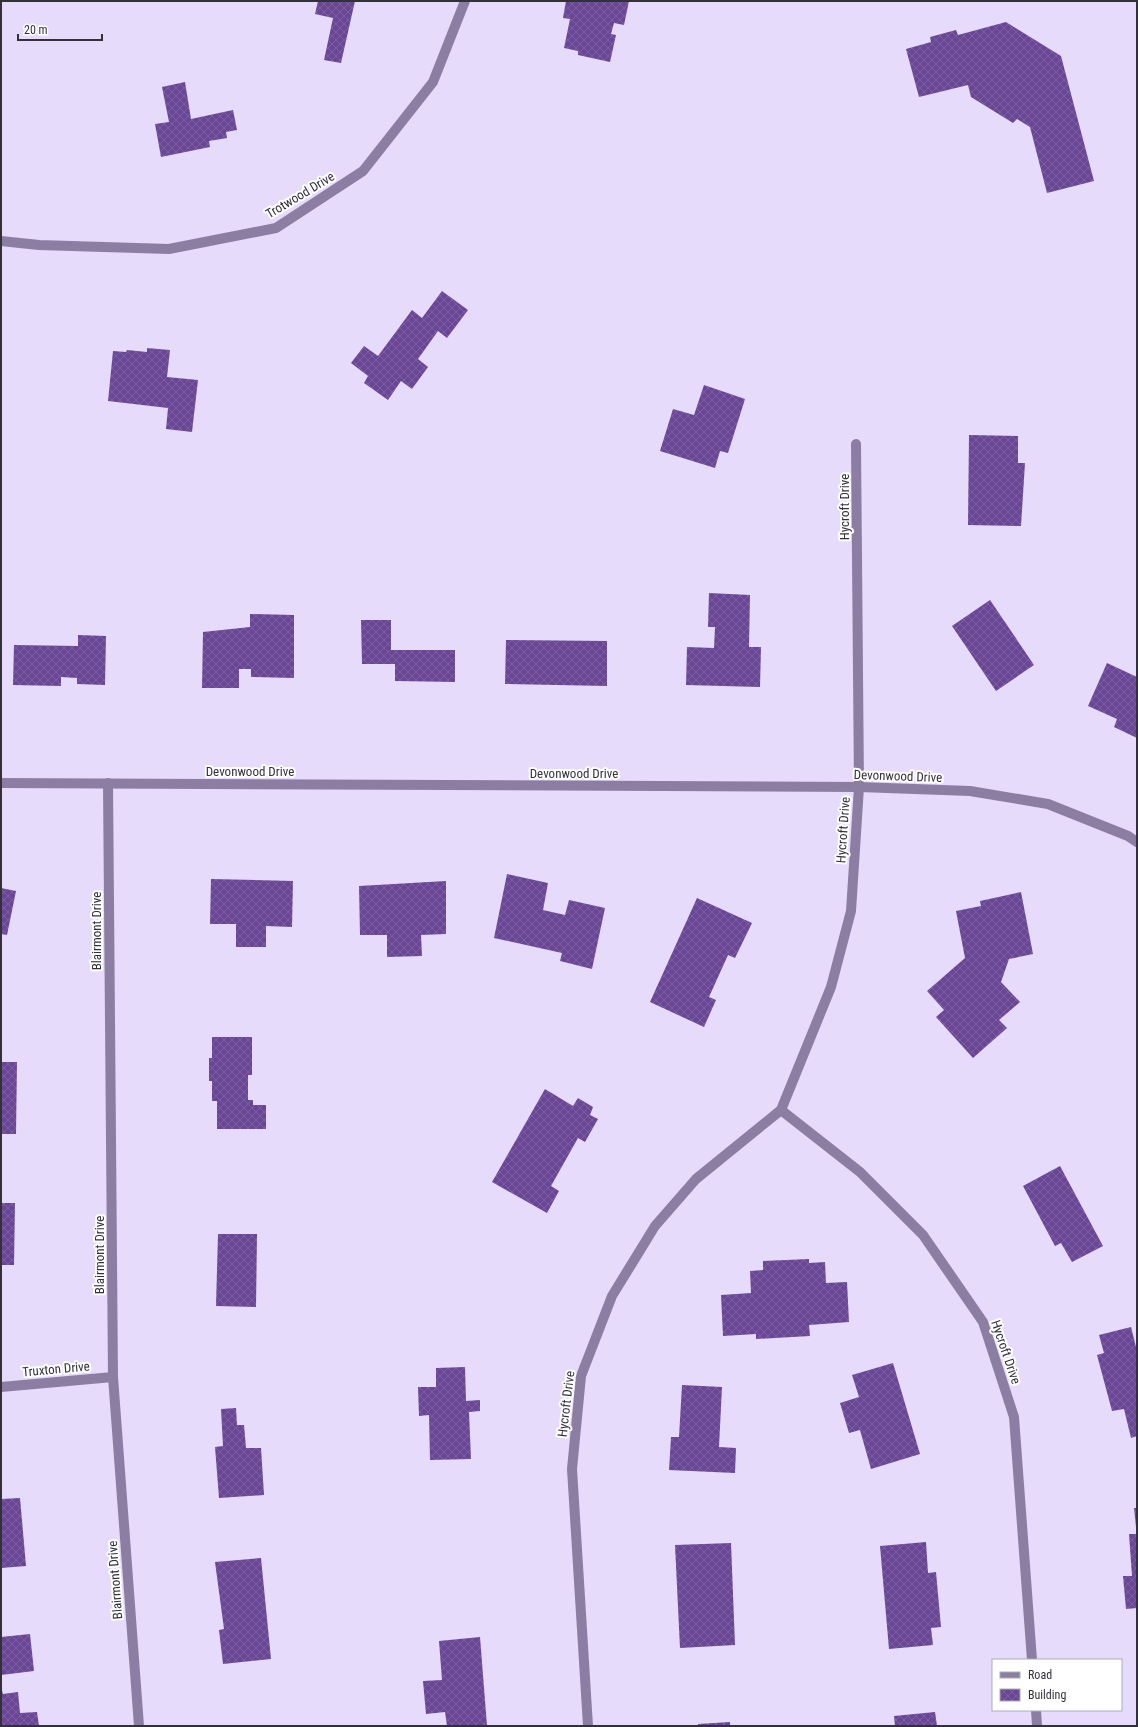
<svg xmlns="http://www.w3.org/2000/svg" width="1138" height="1727" viewBox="0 0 1138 1727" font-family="'Roboto Condensed',sans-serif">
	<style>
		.building { fill: url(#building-cross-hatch) }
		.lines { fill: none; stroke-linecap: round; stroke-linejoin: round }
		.minor { stroke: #8c7ea3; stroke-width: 10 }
		.labels { text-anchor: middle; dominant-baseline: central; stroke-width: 4; stroke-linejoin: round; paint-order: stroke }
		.street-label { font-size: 13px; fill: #34303b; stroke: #fff }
	</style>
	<defs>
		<pattern id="building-cross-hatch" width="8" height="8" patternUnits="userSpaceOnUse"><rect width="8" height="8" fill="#694796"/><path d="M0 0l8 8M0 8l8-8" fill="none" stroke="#7b5f9f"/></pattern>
	</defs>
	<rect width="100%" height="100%" fill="#e6dbfa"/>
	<g class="building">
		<polygon points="318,1 355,1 341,63 324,60 333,18 315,14"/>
		<polygon points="566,1 629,1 624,25 614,23 611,34 616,35 610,62 578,55 578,51 564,48 570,19 563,18"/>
		<polygon points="1006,22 1061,56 1094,181 1047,193 1030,127 1017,119 1013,123 971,97 968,85 919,97 906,49 931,42 930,37 956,30 958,35"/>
		<polygon points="185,82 191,119 233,110 237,130 226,132 227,138 209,141 210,147 161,157 155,124 169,122 162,87"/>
		<polygon points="442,291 468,310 447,338 438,331 418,359 428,367 412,389 401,381 388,400 364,383 368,376 351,363 364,346 378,356 412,310 422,318"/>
		<polygon points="147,348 170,350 167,377 198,380 192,432 166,429 168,408 108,401 113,351 126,352 127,350 147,352"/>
		<polygon points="704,385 745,399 728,453 720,451 715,468 660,451 673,409 694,415"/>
		<polygon points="969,435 1018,436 1018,463 1025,463 1021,526 968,525"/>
		<polygon points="709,593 750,595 749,647 761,647 760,687 686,685 687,647 714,648 715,627 708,627"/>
		<polygon points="990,600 1034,665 996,691 952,626"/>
		<polygon points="250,614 294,615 294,678 251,677 251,669 239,669 239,688 202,688 203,632 250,627"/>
		<polygon points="361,620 391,620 391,650 455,650 455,682 395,681 395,664 362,664"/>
		<polygon points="78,635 106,636 105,685 77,684 77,678 61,677 61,686 13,685 14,645 78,646"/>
		<polygon points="506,640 607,641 607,686 505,684"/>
		<polygon points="1107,663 1137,677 1137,738 1114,727 1117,719 1088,706"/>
		<polygon points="507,874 548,883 543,910 565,915 569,900 605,908 592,969 560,961 562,953 494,938"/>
		<polygon points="211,879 293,881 292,927 266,926 266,947 236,947 236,924 210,924"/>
		<polygon points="446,881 446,934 421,935 422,956 387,957 387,935 360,935 359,886"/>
		<polygon points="1,888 16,891 7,935 1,934"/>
		<polygon points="1021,892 1033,954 1009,959 1001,982 1020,1002 999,1020 1007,1028 973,1058 936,1017 944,1010 927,991 965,958 956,911 981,906 980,901"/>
		<polygon points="697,898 752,923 735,958 728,955 709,997 716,1000 704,1027 650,1002"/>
		<polygon points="212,1037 252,1037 252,1075 248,1075 248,1100 253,1100 253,1105 266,1105 266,1129 217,1129 217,1101 212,1101 212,1081 209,1081 209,1058 212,1058"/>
		<polygon points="1,1062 17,1062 16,1134 1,1134"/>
		<polygon points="545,1089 573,1106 578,1098 593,1107 590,1115 598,1119 585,1142 578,1138 551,1186 559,1191 547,1213 492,1182"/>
		<polygon points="1060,1166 1103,1246 1072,1262 1061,1243 1055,1246 1023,1186"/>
		<polygon points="1,1203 15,1203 14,1265 1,1265"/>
		<polygon points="218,1234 257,1234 256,1307 216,1306"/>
		<polygon points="809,1259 809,1263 825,1262 826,1283 847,1282 849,1322 809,1325 810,1336 756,1339 756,1334 723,1336 721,1295 751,1293 750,1271 763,1270 763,1261"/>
		<polygon points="1131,1327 1137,1351 1137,1436 1131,1438 1124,1409 1112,1411 1097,1355 1104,1353 1099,1335"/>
		<polygon points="893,1363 920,1454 871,1469 860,1430 849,1433 840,1403 859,1397 852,1375"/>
		<polygon points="465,1367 466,1401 480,1400 480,1411 469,1412 471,1459 430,1460 429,1415 419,1416 418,1387 436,1387 436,1368"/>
		<polygon points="682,1385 722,1387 719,1447 736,1448 735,1473 669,1470 671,1437 679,1437"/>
		<polygon points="236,1408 237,1425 244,1425 246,1448 261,1448 264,1495 219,1498 215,1447 223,1446 221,1409"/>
		<polygon points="20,1498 26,1566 1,1568 1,1499"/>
		<polygon points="1134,1508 1137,1508 1137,1527 1136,1527"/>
		<polygon points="1129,1534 1137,1534 1137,1608 1126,1609 1123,1576 1132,1576"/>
		<polygon points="926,1542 928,1573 936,1572 941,1627 931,1628 933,1645 889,1649 880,1546"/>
		<polygon points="731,1543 735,1645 680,1648 675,1545"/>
		<polygon points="261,1558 271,1659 223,1664 219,1630 224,1629 215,1562"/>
		<polygon points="30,1634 34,1671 1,1675 1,1637"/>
		<polygon points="480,1637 487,1726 447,1726 445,1712 426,1714 423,1681 442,1680 439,1641"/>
		<polygon points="1,1687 3,1694 18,1692 20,1713 37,1712 39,1726 1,1726"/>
		<polygon points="935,1712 937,1726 895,1726 894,1716"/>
		<polygon points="730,1722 730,1726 698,1726 698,1724"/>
	</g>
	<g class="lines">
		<g class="minor">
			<polyline points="1,241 39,245 169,249 276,228 363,171 433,82 465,1"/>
			<polyline points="1,783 859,787 970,791 1048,804 1128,836 1137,842"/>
			<polyline points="108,783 113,1377 139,1726"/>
			<polyline points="781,1110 831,987 851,911 859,787 856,444"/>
			<polyline points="1,1387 113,1377"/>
			<polyline points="1036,1710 1037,1726"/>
			<polyline points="588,1726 572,1469 581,1376 612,1296 655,1226 696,1179 781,1110 860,1172 923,1235 983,1322 1014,1417 1032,1660"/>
		</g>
	</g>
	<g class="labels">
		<g class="street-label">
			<text transform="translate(300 195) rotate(-31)">Trotwood Drive</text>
			<text transform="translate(844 507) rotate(-90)">Hycroft Drive</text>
			<text x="250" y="771">Devonwood Drive</text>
			<text x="574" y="773">Devonwood Drive</text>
			<text transform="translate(898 776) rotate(2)">Devonwood Drive</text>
			<text transform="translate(843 830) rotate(-86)">Hycroft Drive</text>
			<text transform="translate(96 931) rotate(-90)">Blairmont Drive</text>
			<text transform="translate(99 1255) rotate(-90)">Blairmont Drive</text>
			<text transform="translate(1006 1352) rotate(71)">Hycroft Drive</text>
			<text transform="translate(56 1369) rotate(-5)">Truxton Drive</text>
			<text transform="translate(566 1404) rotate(-83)">Hycroft Drive</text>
			<text transform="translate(115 1580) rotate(-94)">Blairmont Drive</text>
		</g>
	</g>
	<rect width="1138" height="1727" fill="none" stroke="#34303b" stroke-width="4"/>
	<rect x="992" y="1659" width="130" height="52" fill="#ffffff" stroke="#aeacb1"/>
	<rect x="1000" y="1672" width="20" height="6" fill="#8c7ea3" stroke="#aeacb1"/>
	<text x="1028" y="1679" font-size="12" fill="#34303b">Road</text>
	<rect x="1000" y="1689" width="20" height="12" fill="url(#building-cross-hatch)" stroke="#aeacb1"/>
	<text x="1028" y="1699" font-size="12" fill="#34303b">Building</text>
	<path d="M18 34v6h84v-6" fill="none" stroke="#34303b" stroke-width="2"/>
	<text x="24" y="34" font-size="12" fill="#34303b" stroke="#ffffff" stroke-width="3" paint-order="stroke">20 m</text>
</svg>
